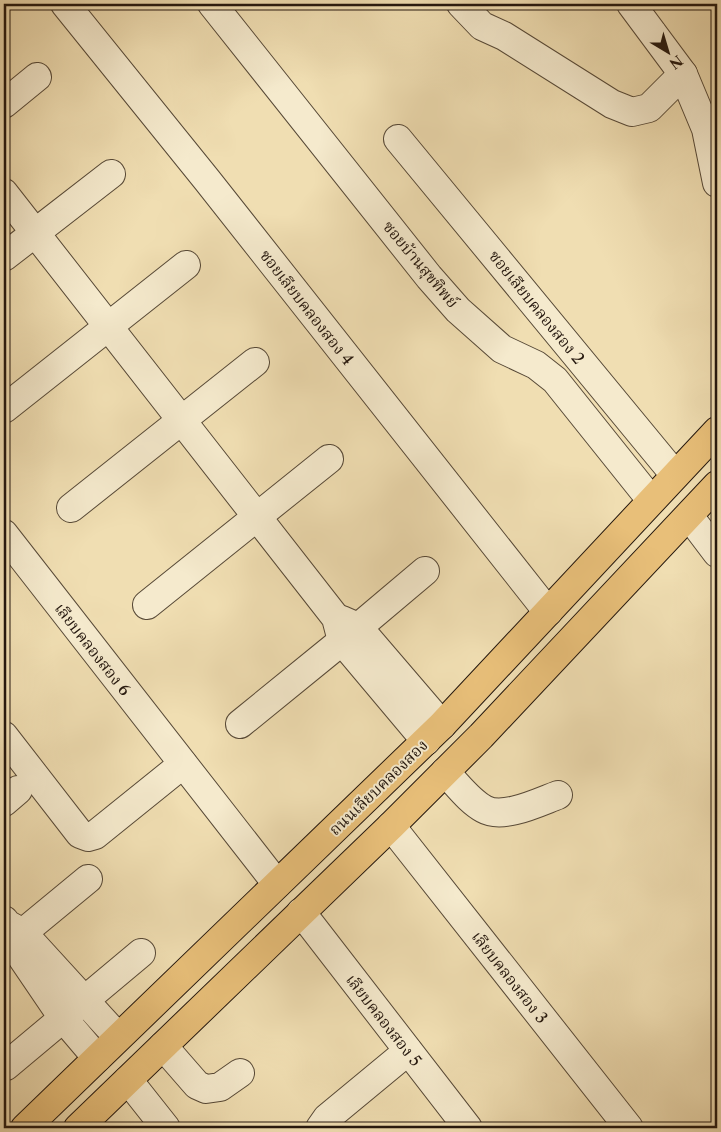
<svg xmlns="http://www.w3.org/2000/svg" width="721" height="1132" viewBox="0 0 721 1132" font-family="'Libre Caslon Text','Noto Serif Thai',serif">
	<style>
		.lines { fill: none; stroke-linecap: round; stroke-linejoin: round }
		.minor-casing { stroke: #574937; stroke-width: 30 }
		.major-casing { stroke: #24170e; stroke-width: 30 }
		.minor { stroke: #f5eacd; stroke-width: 28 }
		.major { stroke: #e8bf79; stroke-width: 28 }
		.labels { text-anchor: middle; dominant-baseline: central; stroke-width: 4; stroke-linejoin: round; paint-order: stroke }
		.street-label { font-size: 16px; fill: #24170e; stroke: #f5eacd }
	</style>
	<rect width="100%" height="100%" fill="#f0deb2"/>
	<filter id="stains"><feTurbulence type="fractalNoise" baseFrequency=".004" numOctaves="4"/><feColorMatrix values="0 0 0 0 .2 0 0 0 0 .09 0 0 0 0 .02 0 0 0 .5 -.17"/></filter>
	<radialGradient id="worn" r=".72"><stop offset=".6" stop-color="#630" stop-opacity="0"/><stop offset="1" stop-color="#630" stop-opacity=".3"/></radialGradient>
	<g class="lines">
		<defs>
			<g id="minor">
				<polyline points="65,4 207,180 548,612"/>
				<polyline points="212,4 429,277 458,310 502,349 536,365 555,380 651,500"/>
				<polyline points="461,4 482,26 504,36 612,104 632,112 649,108 683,74"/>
				<polyline points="631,4 683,74 706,129 717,183"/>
				<polyline points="4,104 37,77"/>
				<polyline points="398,139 675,475"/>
				<polyline points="4,193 336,618 342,641 426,741"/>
				<polyline points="4,257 111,174"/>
				<polyline points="4,409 186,265"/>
				<polyline points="71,508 255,362"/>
				<polyline points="689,516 717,553"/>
				<polyline points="4,534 277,884"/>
				<polyline points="147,605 329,459"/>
				<polyline points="342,620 358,627 442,725"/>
				<polyline points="240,724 342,641 425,571"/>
				<polyline points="4,736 80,834 88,837 95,835 183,764"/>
				<path d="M445,772C457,784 469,801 484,809C503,820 539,802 558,795"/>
				<polyline points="4,802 18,790"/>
				<polyline points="391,826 629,1128"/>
				<polyline points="301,912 468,1128"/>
				<polyline points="4,920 7,924 23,933 118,1037"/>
				<polyline points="10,938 12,943 63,1018 97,1058"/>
				<polyline points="8,945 88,879"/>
				<polyline points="163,1046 197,1085 206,1089 220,1087 240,1073"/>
				<polyline points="6,1066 141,953"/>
				<polyline points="128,1080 166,1128"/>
				<polyline points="320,1128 327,1118 408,1051"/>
			</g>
			<g id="major">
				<polyline points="25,1128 442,725 717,431"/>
				<polyline points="78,1128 391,826 481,736 717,485"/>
			</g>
		</defs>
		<use href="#minor" class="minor-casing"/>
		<use href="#major" class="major-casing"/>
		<use href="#minor" class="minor"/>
		<use href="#major" class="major"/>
	</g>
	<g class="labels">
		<g class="street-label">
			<text transform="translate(421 264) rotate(50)">ซอยบ้านสุขทิพย์</text>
			<text transform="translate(307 307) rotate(52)">ซอยเลียบคลองสอง 4</text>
			<text transform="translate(537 307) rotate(51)">ซอยเลียบคลองสอง 2</text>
			<text transform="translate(93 649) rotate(52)">เลียบคลองสอง 6</text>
			<text transform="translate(378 787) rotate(-44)">ถนนเลียบคลองสอง</text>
			<text transform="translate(510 977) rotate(52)">เลียบคลองสอง 3</text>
			<text transform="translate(384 1020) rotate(52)">เลียบคลองสอง 5</text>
		</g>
	</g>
	<rect width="721" height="1132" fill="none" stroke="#f0deb2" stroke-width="20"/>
	<rect x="5" y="5" width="711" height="1122" fill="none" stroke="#24170e" stroke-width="2.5"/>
	<rect x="10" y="10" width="701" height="1112" fill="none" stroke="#24170e"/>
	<g transform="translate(668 52) rotate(142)" stroke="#f5eacd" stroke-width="4" paint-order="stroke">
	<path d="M0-4L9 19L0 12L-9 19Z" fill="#24170e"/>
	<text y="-8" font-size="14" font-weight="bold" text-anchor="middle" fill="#24170e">N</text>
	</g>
	<rect width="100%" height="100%" filter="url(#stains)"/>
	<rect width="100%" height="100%" fill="url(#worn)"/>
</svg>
